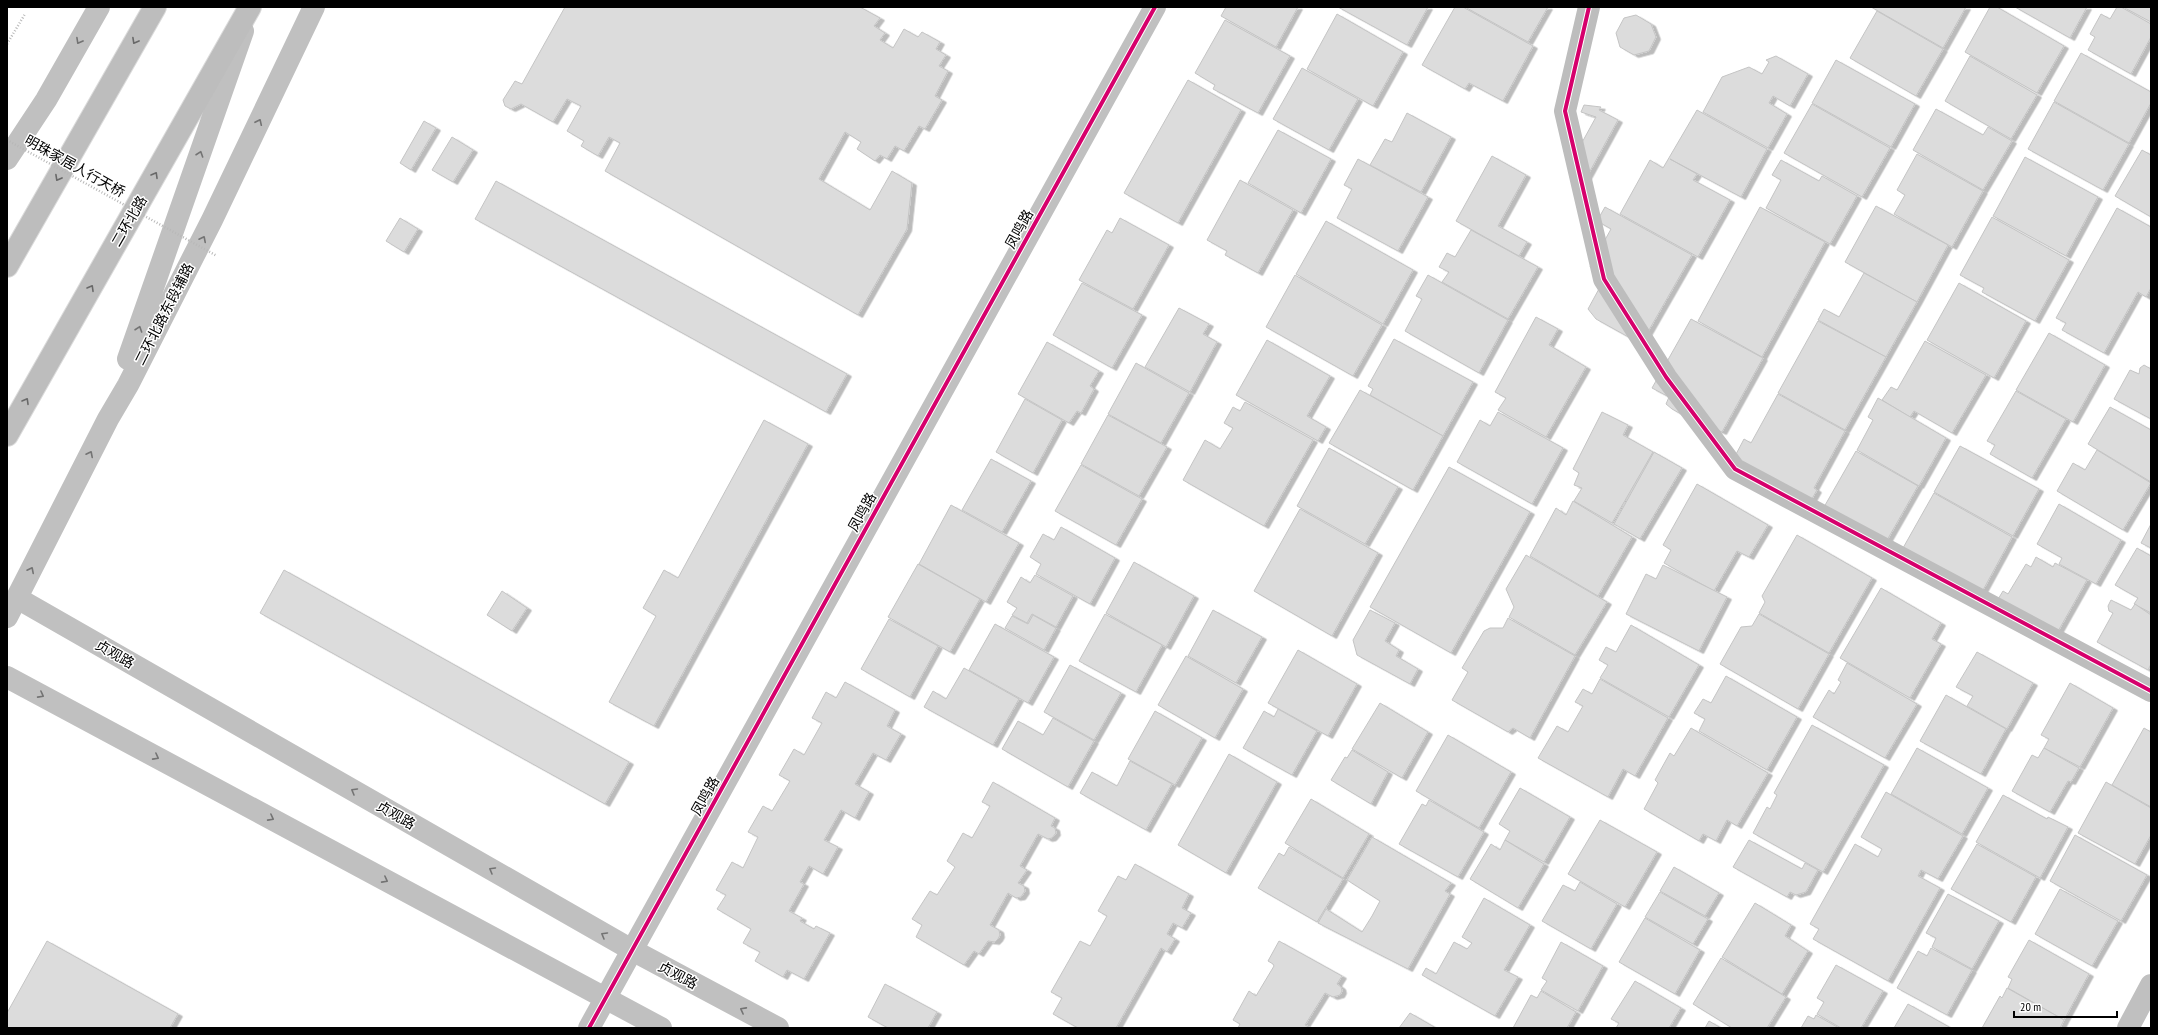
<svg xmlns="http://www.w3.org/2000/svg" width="2158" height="1035" viewBox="0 0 2158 1035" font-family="'PT Sans Narrow','Noto Sans SC',sans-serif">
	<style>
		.building { fill: #dcdcdc; stroke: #c4c4c4; filter: url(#shadow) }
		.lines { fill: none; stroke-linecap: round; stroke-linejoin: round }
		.highway-casing { stroke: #dbdbdb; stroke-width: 24 }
		.path { stroke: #b8b8b8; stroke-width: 2.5; stroke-dasharray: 1 2; stroke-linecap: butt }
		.street { stroke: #bdbdbd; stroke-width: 22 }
		.secondary { stroke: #c0c0c0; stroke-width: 22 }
		.highway { stroke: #bdbdbd; stroke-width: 22 }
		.path-bridge { stroke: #b8b8b8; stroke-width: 2.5; stroke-dasharray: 1 2; stroke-linecap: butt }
		.cycleway-casing { stroke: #fff; stroke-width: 6 }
		.cycleway { stroke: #d6006c; stroke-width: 4 }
		.oneway { stroke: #737373 }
		.oneway2 { stroke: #686868 }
		.labels { text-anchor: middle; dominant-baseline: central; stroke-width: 3; stroke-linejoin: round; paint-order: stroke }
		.street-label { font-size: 14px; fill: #000; stroke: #fff }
	</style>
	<defs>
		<filter id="shadow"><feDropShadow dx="4.5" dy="2.5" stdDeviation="0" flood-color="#0004"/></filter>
	</defs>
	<rect width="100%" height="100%" fill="#fff"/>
	<g class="building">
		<polygon points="565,7 860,7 880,18 874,26 885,33 880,40 893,48 904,29 918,37 922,32 940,42 936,49 946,55 939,66 948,71 935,96 942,100 925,129 919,126 904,151 895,146 887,159 880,155 875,161 857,149 861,142 845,132 819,179 870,210 892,171 912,183 907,229 858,315 605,171 620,143 609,137 598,156 581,146 584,141 567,131 581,106 567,99 553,122 521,104 511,109 505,106 503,100 515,81 522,84"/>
		<polygon points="1226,7 1298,7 1276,47 1221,16"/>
		<polygon points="1338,7 1428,7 1407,45"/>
		<polygon points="1455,7 1463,7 1533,46 1503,101 1469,83 1465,89 1422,65"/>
		<polygon points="1465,7 1548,7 1528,42"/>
		<polygon points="1871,7 1966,7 1943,48"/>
		<polygon points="1990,7 1997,7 2064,46 2037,93 1965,52"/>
		<polygon points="2015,7 2087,7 2070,38"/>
		<polygon points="2117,7 2121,7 2151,24 2151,37 2131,74 2088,50 2095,37 2090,34 2101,14 2110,19"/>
		<polygon points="2123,7 2151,7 2151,22"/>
		<polygon points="1877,11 1943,49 1916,96 1850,58"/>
		<polygon points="1337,14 1403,52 1373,106 1307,69"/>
		<polygon points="1636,15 1651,24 1656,37 1649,51 1634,55 1620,47 1616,33 1624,18"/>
		<polygon points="1225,20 1290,56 1258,113 1213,89 1215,85 1195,73"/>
		<polygon points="2081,53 2151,92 2151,103 2129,143 2054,101"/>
		<polygon points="1776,56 1808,74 1790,106 1773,96 1769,103 1787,114 1768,148 1703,112 1722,77 1749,67 1762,74 1769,62 1766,60"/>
		<polygon points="1970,56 2037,95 2011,139 1945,101"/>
		<polygon points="1836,60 1915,104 1891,147 1812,103"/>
		<polygon points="1302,68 1358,99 1329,150 1273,119"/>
		<polygon points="1188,80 1241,110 1178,223 1124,193"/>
		<polygon points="2054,102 2129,144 2103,190 2028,149"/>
		<polygon points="1812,104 1890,148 1862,197 1784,153"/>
		<polygon points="1584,105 1601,107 1599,110 1618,120 1583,184 1574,157 1596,117 1581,112"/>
		<polygon points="1936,109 1983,135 1988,127 2012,141 1983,190 1913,150"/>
		<polygon points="1697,110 1767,149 1741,197 1670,159 1697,174 1693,180 1730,200 1698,257 1620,214 1650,160 1663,168"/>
		<polygon points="1407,113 1451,137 1421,192 1370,165 1385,139 1392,142"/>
		<polygon points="424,121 436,128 411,170 400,163"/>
		<polygon points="1278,130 1331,159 1301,213 1248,183"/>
		<polygon points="452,137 473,150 453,182 432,170"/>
		<polygon points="2142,150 2151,155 2151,217 2115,196"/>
		<polygon points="1917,154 1983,191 1952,247 1894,214 1905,195 1897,190"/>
		<polygon points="1492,156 1526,175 1498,226 1527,242 1519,256 1456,221"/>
		<polygon points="2025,157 2098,197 2066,256 1993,216"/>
		<polygon points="1358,159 1428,197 1398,251 1337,218 1352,189 1344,185"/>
		<polygon points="1781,160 1819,181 1822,176 1857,196 1830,244 1766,208 1781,180 1772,175"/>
		<polygon points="1240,180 1293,210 1258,273 1225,255 1227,251 1207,240"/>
		<polygon points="496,181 847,374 826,412 475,219"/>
		<polygon points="1876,206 1948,245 1917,302 1845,262"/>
		<polygon points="1605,207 1692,255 1641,344 1596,319 1588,309 1606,276 1590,267 1611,229 1597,221"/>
		<polygon points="1760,207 1825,242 1762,357 1698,321"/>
		<polygon points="2117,208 2151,227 2151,288 2146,297 2138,292 2104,353 2062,330 2066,323 2056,318"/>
		<polygon points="1992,217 2069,260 2035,321 1982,292 1984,288 1960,275"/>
		<polygon points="400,218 418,229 404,252 386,241"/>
		<polygon points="1120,218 1169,245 1133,309 1079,280 1107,230 1112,233"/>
		<polygon points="1326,221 1413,270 1383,324 1296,274"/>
		<polygon points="1471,230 1538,267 1508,319 1442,282 1449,272 1439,267 1447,253 1455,257"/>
		<polygon points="1864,273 1917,302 1886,357 1818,320 1824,309 1839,317"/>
		<polygon points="1295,275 1382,325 1353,376 1266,327"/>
		<polygon points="1428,275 1508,320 1479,373 1405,331 1422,299 1416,296"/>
		<polygon points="1082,283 1142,315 1112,368 1053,335"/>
		<polygon points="1959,283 2026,321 1994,378 1927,340"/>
		<polygon points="1179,308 1209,324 1203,334 1217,342 1190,392 1145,367"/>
		<polygon points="1536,317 1558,329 1549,345 1586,367 1546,437 1498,410 1506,398 1495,392"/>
		<polygon points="1691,319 1763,358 1722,432 1717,430 1715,433 1672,409 1666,404 1669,397 1652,388"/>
		<polygon points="1818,321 1886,357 1845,430 1778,393"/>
		<polygon points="2049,333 2105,365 2073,422 2016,390"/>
		<polygon points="1394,339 1473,382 1443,436 1370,395 1373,389 1368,386"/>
		<polygon points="1267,340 1330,376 1307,416 1326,427 1318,441 1236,395"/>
		<polygon points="1925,341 1986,375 1952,433 1914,411 1910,417 1882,400 1891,387 1897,390"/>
		<polygon points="1047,342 1099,371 1090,386 1094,389 1081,413 1077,411 1069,423 1018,394"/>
		<polygon points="1136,363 1189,393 1161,443 1108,414"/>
		<polygon points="2144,365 2151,369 2151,419 2114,399 2130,370 2139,374 2140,368"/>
		<polygon points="1360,390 1443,436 1413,490 1329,443"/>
		<polygon points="2016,391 2066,419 2032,478 1990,454 1995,445 1987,441"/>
		<polygon points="1778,394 1845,431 1814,488 1817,490 1808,506 1734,458 1744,439 1751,443"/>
		<polygon points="1878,398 1946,438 1919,486 1857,450 1873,420 1868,417"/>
		<polygon points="1025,399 1062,420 1033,473 996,452"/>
		<polygon points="1245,402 1313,440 1264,526 1183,480 1205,440 1220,449 1233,428 1224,423 1233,407 1240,411"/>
		<polygon points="2110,407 2151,430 2151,482 2088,444"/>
		<polygon points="1498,412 1563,448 1532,504 1457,462 1480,420 1490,426"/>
		<polygon points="1602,412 1628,425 1623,435 1653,452 1612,523 1574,501 1582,488 1574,485 1579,473 1573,469"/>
		<polygon points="1108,415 1167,447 1139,496 1081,464"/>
		<polygon points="764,420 808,444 654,726 609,702 656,616 643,608 664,570 678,578"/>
		<polygon points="1960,446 2039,489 2013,536 1934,492"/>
		<polygon points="1329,448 1398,487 1365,544 1297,506"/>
		<polygon points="2097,450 2151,483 2123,530 2057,491 2073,463 2085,470"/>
		<polygon points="1856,451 1918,486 1882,549 1824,507"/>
		<polygon points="1654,452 1682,468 1640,539 1614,524"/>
		<polygon points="991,459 1031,481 1002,532 962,510"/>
		<polygon points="1081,465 1142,499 1116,545 1055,511"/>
		<polygon points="1449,467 1530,512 1451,653 1370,607"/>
		<polygon points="1697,484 1768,525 1749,557 1737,551 1714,591 1664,563 1671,550 1663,545"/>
		<polygon points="1934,493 2012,537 1982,592 1903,548"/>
		<polygon points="1573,501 1632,537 1598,596 1530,556 1556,508 1566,515"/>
		<polygon points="2059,504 2121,540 2096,584 2059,564 2062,558 2037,544"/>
		<polygon points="951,505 1019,543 986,602 919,564"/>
		<polygon points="1300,509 1378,553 1332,636 1254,591"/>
		<polygon points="2151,524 2151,548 2141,543"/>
		<polygon points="1061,527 1115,558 1090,604 1036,574 1041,564 1030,557 1043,534 1054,540"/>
		<polygon points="1797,535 1872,578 1829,653 1759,613 1765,602 1762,596"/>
		<polygon points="2137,548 2151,556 2151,613 2134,604 2138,598 2115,585"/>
		<polygon points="1526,555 1607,602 1575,655 1509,617 1514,607 1506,589"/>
		<polygon points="2036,557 2053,567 2055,563 2087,580 2052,642 1992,609 2003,591 2008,594 2026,564 2031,567"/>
		<polygon points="1134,562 1194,596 1166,647 1106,613"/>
		<polygon points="918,564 980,599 950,652 888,617"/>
		<polygon points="1663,565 1727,597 1699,651 1626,614 1646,574 1656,579"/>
		<polygon points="284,570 629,762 605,804 260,613"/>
		<polygon points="1035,575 1073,596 1056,627 1032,614 1027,623 1012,615 1017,608 1007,602 1021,577 1030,583"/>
		<polygon points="1881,588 1941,623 1932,639 1941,644 1910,698 1840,658"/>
		<polygon points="502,591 527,608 512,631 487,615"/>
		<polygon points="2111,600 2131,610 2135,604 2151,615 2151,664 2148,670 2097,642 2113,613 2109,611 2108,606"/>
		<polygon points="1213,610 1262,637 1236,683 1188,656"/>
		<polygon points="1370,610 1395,623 1385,641 1399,650 1396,656 1418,669 1410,684 1357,655 1353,640"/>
		<polygon points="1105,614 1162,645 1136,692 1079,661"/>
		<polygon points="1759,614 1829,654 1798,709 1720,664 1741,627 1752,626"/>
		<polygon points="1033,615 1056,628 1044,650 1005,628 1012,616 1028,624"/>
		<polygon points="1508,618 1575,656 1530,738 1513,728 1508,732 1452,700 1468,672 1462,668 1484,631 1490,628 1503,628"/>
		<polygon points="889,619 938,646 910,697 861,669"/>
		<polygon points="995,624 1054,657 1028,703 969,670"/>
		<polygon points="1631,625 1699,665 1669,717 1600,678 1608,665 1599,660 1606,647 1616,652"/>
		<polygon points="1298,650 1357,684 1328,736 1268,703"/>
		<polygon points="1977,652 2033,683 2007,729 1967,706 1973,696 1956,687"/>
		<polygon points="1186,656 1243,689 1215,738 1158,705"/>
		<polygon points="1847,663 1917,704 1885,758 1813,717 1829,690 1834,694 1841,682 1838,680"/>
		<polygon points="1070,665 1121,693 1094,740 1044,712"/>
		<polygon points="964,668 1019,699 993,745 924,707 933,691 946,699"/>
		<polygon points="1726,676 1797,717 1767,770 1699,731 1705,719 1694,713 1703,699 1711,703"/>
		<polygon points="1600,679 1668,718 1635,776 1623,769 1608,797 1538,758 1557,726 1568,732 1583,706 1575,702 1583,689 1592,694"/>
		<polygon points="845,682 895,710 887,726 901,734 886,760 873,753 855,784 869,792 855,818 841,810 824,840 838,847 823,874 809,866 800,882 804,884 789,911 802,918 800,921 814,929 816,926 830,933 804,979 787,970 783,977 755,961 760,952 743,943 751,929 717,909 726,895 716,890 732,862 743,868 758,837 748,832 763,806 772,811 790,781 779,775 794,749 804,755 822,723 812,718 826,692 836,698"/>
		<polygon points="2070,683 2113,708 2080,767 2044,748 2049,739 2041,735"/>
		<polygon points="1946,695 2006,729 1981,774 1920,741"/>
		<polygon points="1380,703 1428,732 1402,778 1352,749"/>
		<polygon points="1278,709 1317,731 1292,775 1243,748 1264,711 1274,717"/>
		<polygon points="1155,711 1202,738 1175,785 1128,759"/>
		<polygon points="1053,718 1094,741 1068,787 1002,749 1018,721 1043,735"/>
		<polygon points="1812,725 1884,765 1823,872 1753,833 1767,807 1770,809 1777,795 1774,793"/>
		<polygon points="1691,728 1768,773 1737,826 1727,820 1716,841 1703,834 1699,841 1644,809 1658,783 1655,780 1670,753 1674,756"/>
		<polygon points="2144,728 2151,732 2151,807 2112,785"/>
		<polygon points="1448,735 1511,772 1479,828 1416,791"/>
		<polygon points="1917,748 1988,788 1962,834 1891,794"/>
		<polygon points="2044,748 2079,768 2071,782 2068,781 2050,812 2012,791 2032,755 2038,758"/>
		<polygon points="1352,750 1388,772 1371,804 1331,780 1345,757 1347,758"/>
		<polygon points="1229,754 1277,782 1226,873 1178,845"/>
		<polygon points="1130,761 1172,784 1146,830 1080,793 1092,772 1117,786"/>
		<polygon points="993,782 1055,818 1051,826 1055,828 1056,833 1052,838 1048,839 1038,834 1020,866 1027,870 1018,883 1024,886 1025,891 1021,897 1016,898 1008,893 990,925 999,930 1000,935 998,939 995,942 988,941 979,954 974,951 964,965 916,937 922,925 912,919 930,891 937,895 955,867 947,861 963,833 972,838 990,806 982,802"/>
		<polygon points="2106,782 2151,808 2151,835 2135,864 2078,833"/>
		<polygon points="1520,788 1570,817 1544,862 1505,840 1510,831 1499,824"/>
		<polygon points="1886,792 1963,836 1938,879 1921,870 1918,876 1940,888 1888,981 1813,939 1819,929 1810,924 1855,844 1878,857 1882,849 1861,837"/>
		<polygon points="2003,795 2047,819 2048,817 2068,827 2040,878 1976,842"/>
		<polygon points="1311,799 1369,834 1343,878 1285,843"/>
		<polygon points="1429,800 1484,832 1458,877 1399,844 1422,804 1426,806"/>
		<polygon points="1600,820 1657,852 1625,907 1568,874"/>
		<polygon points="2075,835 2147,875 2121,921 2050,881"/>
		<polygon points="1372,837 1451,883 1445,891 1450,894 1408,969 1318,923 1326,909 1362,932 1372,916 1380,901 1347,880"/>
		<polygon points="1505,840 1544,864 1518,908 1470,879 1491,844 1500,850"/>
		<polygon points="1749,840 1802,869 1805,863 1818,870 1806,892 1796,895 1790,892 1787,897 1733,867"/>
		<polygon points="1977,844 2036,877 2011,922 1951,889"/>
		<polygon points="1289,847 1343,879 1317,922 1258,888 1279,853 1284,856"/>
		<polygon points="1135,864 1189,894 1182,908 1191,913 1182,928 1173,923 1167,934 1175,939 1167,952 1161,948 1116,1028 1078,1028 1053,1014 1062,998 1051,992 1080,941 1090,946 1107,916 1098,911 1118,876 1126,880"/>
		<polygon points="1674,867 1719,893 1705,916 1660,891"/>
		<polygon points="1580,882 1617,904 1591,949 1542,921 1563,885 1575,891"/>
		<polygon points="2060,889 2118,921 2092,966 2035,934"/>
		<polygon points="1660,892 1708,919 1693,944 1645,917"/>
		<polygon points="1948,894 1999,921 1972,969 1932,947 1936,938 1926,933"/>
		<polygon points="1484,898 1530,925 1504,970 1518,977 1495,1016 1422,975 1426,968 1436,974 1454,942 1467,949 1472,943 1462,937"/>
		<polygon points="1755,903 1791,925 1785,936 1808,951 1782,994 1722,957"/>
		<polygon points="1645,918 1700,950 1675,994 1619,962"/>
		<polygon points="2029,940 2089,974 2064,1020 2008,988 2012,979 2008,977"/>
		<polygon points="47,941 178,1014 170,1028 7,1028 7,1013"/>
		<polygon points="1279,941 1342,976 1337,984 1341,987 1342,991 1340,995 1333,997 1325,993 1305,1025 1311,1028 1238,1028 1240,1024 1233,1020 1249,991 1256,996 1274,966 1273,964 1268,961"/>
		<polygon points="1561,942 1603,966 1578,1011 1541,990 1547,981 1542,978"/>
		<polygon points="1931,948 1972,970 1947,1015 1897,988 1918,951 1927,956"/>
		<polygon points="1721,958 1786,997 1767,1028 1732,1028 1693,1004"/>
		<polygon points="1836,965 1883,991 1861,1028 1841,1028 1817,1014 1824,1002 1817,998"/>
		<polygon points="1635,981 1681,1008 1669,1028 1616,1028 1619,1023 1611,1019"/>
		<polygon points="885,984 937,1012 928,1028 888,1028 868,1017"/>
		<polygon points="2007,988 2064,1020 2060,1028 1982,1028 2000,996 2002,998"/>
		<polygon points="1541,991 1576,1012 1567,1028 1513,1028 1531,995 1537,998"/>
		<polygon points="1908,1004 1951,1028 1894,1028"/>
		<polygon points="1410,1013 1436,1028 1399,1028"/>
		<polygon points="1816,1015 1839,1028 1801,1028 1808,1016 1814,1019"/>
		<polygon points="1709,1021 1721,1028 1705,1028"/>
	</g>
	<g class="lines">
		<defs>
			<g id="highway">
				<polyline points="7,266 155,7"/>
				<polyline points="7,435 250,7"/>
			</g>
		</defs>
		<use href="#highway" class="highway-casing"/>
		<polyline class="path" points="7,44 25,14"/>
		<polyline class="street" points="1589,7 1565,111 1604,279 1666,377 1735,469 2151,691"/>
		<g class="secondary">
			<polyline points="7,159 46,100 99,7"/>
			<polyline points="128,359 243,31"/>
			<polyline points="17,598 632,950 778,1028"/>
			<polyline points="7,617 108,419 128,385 212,220 314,7"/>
			<polyline points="7,677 661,1028"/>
			<polyline points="589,1028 1155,7"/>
			<polyline points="2128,1028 2151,985"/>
		</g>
		<use href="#highway" class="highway"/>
		<polyline class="path-bridge" points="7,140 217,256"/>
		<defs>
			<g id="cycleway">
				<polyline points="1589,7 1565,111 1604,279 1666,377 1735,469 2151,691"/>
				<polyline points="589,1028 1155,7"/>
			</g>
		</defs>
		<use href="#cycleway" class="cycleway-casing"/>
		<use href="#cycleway" class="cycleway"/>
	</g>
	<defs><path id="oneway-chevron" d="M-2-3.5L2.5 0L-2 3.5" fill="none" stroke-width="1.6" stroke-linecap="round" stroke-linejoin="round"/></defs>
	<g class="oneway">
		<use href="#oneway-chevron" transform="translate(79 41) rotate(119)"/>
		<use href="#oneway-chevron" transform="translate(259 122) rotate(-65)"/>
		<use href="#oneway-chevron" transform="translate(200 154) rotate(-71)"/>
		<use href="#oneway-chevron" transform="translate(203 239) rotate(-63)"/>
		<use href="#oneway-chevron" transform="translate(139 329) rotate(-71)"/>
		<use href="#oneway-chevron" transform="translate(90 454) rotate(-63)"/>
		<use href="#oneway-chevron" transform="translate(31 570) rotate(-63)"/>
		<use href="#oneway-chevron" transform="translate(41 695) rotate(28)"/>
		<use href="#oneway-chevron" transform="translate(156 757) rotate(28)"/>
		<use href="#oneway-chevron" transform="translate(354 791) rotate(-150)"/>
		<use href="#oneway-chevron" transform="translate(271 818) rotate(28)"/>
		<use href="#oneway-chevron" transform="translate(492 870) rotate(-150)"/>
		<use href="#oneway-chevron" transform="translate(385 880) rotate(28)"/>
		<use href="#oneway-chevron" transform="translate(604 935) rotate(-150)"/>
		<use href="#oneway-chevron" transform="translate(743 1010) rotate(-152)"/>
	</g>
	<g class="oneway2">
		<use href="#oneway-chevron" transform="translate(135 41) rotate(119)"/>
		<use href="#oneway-chevron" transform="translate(155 175) rotate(-60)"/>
		<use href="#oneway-chevron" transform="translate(58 178) rotate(119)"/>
		<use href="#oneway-chevron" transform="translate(91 288) rotate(-60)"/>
		<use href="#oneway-chevron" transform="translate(26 401) rotate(-60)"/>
	</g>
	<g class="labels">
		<g class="street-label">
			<text transform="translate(75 166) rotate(29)">明珠家居人行天桥</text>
			<text transform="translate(129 221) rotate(-60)">二环北路</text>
			<text transform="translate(1019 229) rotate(-61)">凤鸣路</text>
			<text transform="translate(164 314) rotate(-63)">二环北路东段辅路</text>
			<text transform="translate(862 512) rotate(-61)">凤鸣路</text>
			<text transform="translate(115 654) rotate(30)">贞观路</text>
			<text transform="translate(705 796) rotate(-61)">凤鸣路</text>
			<text transform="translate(396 815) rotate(30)">贞观路</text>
			<text transform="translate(678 975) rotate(28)">贞观路</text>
		</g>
	</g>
	<rect width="2158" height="1035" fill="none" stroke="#000000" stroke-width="16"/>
	<path d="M2014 1011v6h103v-6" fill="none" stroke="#000000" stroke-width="2"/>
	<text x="2020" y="1011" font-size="12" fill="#000000" stroke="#ffffff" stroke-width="3" paint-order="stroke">20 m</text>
</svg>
